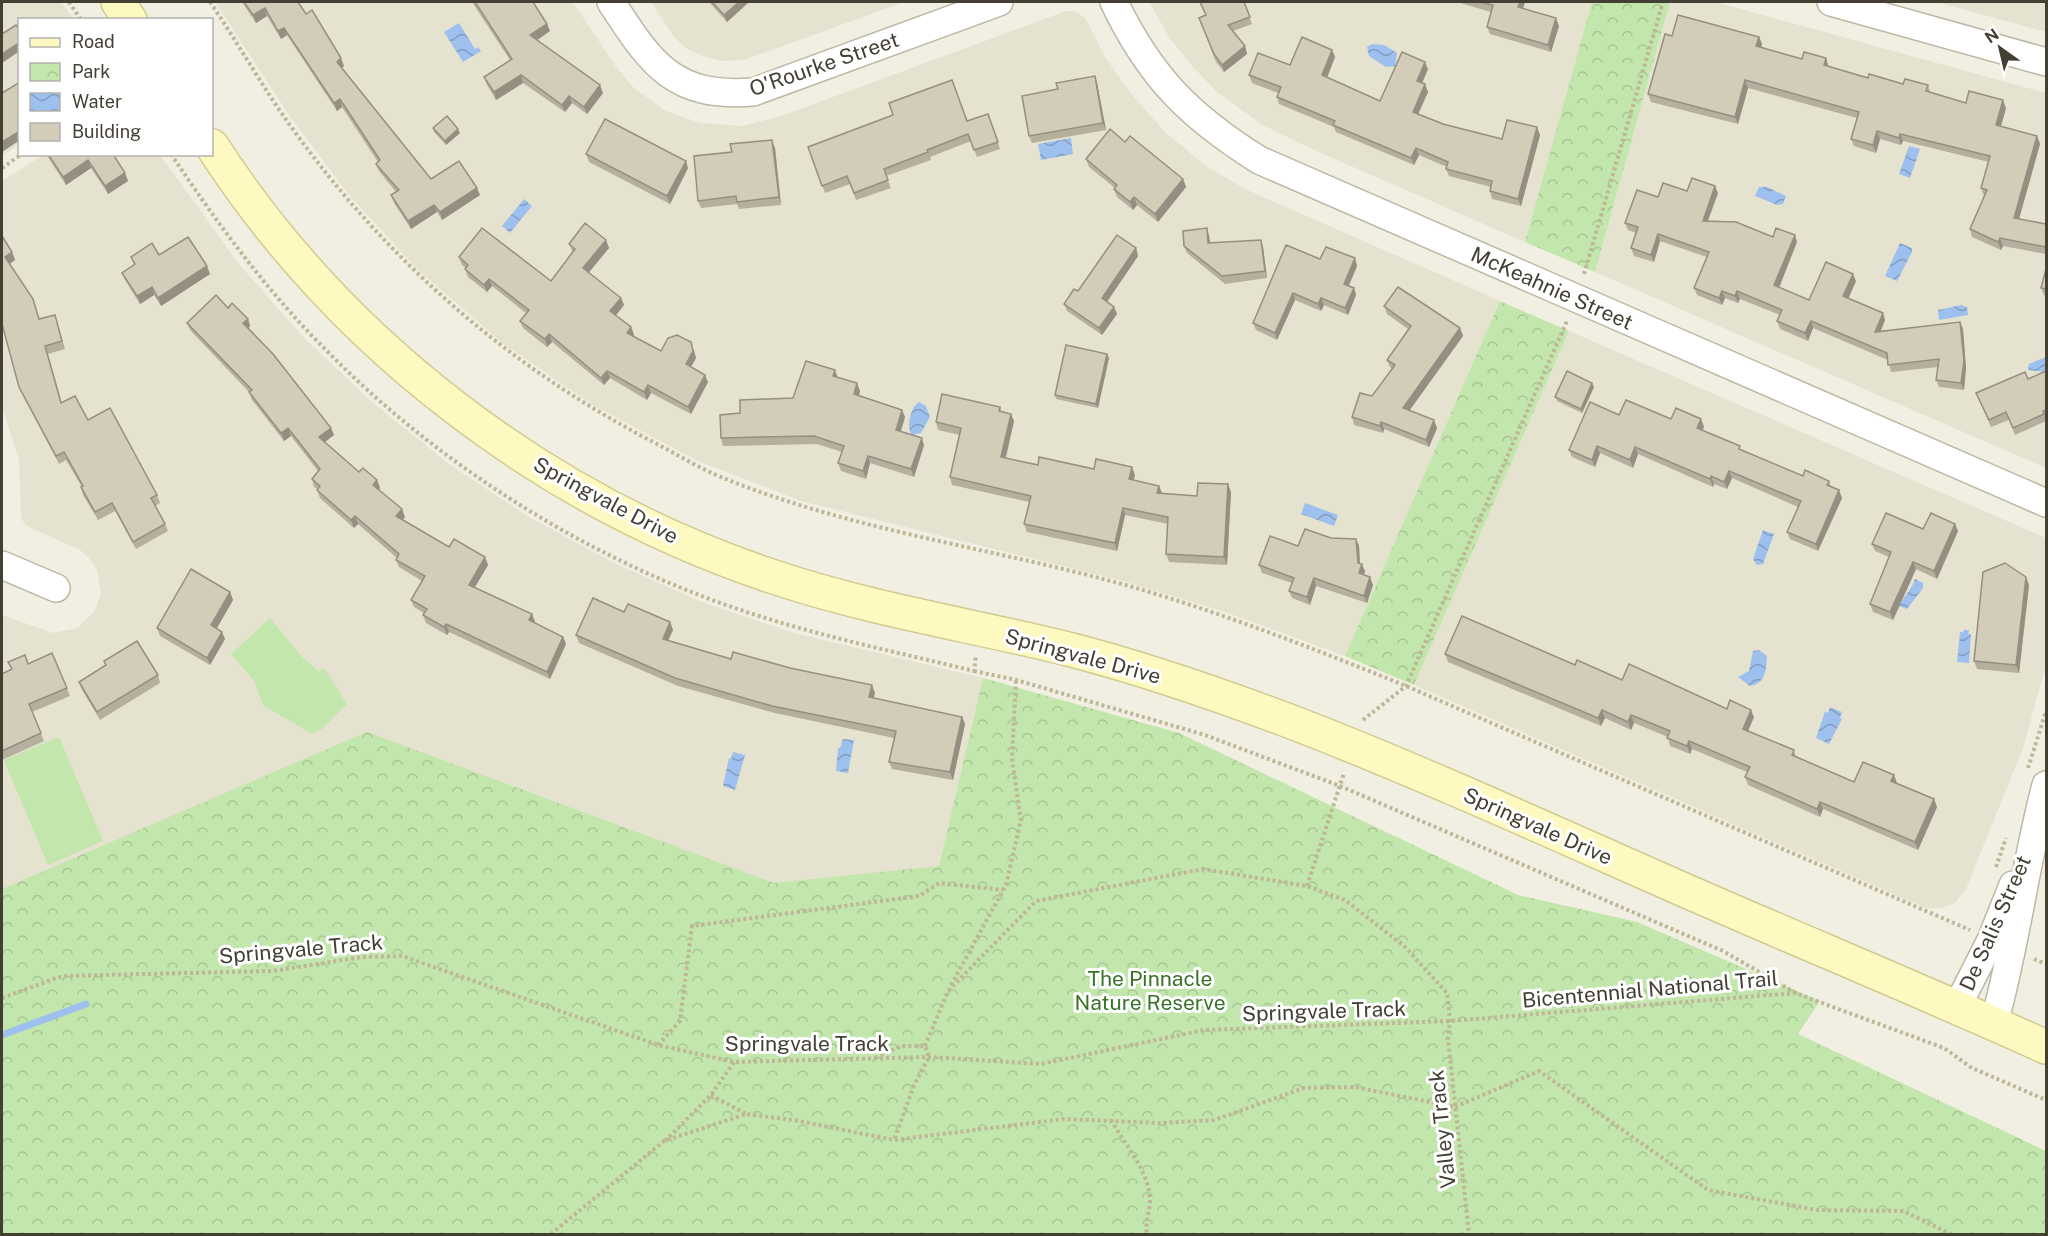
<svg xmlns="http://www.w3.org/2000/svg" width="2048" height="1236" viewBox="0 0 2048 1236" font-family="'Public Sans',sans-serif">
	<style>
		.residential { fill: #e5e2d0 }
		.park { fill: url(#park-crowns) }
		.garden { fill: #c2e6ab }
		.water { fill: url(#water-waves) }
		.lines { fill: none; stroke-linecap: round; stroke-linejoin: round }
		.stream { stroke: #9ec0ef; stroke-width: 7 }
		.street-casing { stroke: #bcb8a5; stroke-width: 30 }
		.secondary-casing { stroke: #d1cb92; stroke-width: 36 }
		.path { stroke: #beb697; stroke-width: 4; stroke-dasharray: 3 3; stroke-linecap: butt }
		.street { stroke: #fff; stroke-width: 27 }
		.secondary { stroke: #fef9c0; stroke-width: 33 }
		.wall { fill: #b5af9e }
		.shaded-wall { fill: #948f81 }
		.building { fill: #d3ccb8; stroke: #948f81; stroke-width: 1.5 }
		.labels { text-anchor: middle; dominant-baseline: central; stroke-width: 6; stroke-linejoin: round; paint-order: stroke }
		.street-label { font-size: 21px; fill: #433f33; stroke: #fff }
		.park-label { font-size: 21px; fill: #387328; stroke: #fff }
	</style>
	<defs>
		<pattern id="park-crowns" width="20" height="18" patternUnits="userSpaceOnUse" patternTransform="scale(1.5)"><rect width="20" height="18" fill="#c2e6ab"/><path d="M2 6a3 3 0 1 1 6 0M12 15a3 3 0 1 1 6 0" fill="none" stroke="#a8c694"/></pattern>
		<pattern id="water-waves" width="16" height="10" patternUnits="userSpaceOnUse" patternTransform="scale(1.5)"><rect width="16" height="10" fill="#9ec0ef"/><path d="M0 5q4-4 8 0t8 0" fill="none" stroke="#829dc2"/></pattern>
	</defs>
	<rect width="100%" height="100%" fill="#f1efe2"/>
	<g class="residential">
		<polygon points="2,2 61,2 73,19 20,20 19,144 2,156"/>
		<polygon points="215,2 573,2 616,67 634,88 666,111 700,123 743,126 784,115 1066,11 1075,11 1085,18 1105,57 1132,95 1166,133 1206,166 1245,189 1500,301 1345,656 1222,611 1119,580 801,501 696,460 594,406 501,342 416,268 349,195 291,118"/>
		<polygon points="651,2 904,2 744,60 724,61 705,57 687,49 674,37"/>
		<polygon points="1149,2 1592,2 1525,242 1312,149 1261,124 1216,91 1193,67 1169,37"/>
		<polygon points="1670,2 1715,2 2046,93 2046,468 1595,272"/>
		<polygon points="1936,2 2046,2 2046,32"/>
		<polygon points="43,155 160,155 239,264 303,337 373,403 449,464 529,517 614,563 702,602 794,633 983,678 939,866 776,884 368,733 2,891 2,615 53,633 77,628 95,611 101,592 97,570 89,558 80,550 27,526 21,519 19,460 2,407 2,181"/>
		<polygon points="1569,331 2046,538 2046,665 2023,748 1966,889 1955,903 1942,908 1926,908 1414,685"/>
	</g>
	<g class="park">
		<polygon points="1592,2 1670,2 1595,272 1525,242"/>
		<polygon points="1500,301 1569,331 1414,685 1345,656"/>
		<polygon points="983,678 1179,733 1518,895 1637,922 1820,1001 1798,1034 2046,1151 2046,1234 2,1234 2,889 367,732 774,883 939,866"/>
	</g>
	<g class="garden">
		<polygon points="270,618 302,657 319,672 324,668 347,704 322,729 312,734 263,705 255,682 231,654"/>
		<polygon points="59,737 103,841 48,865 4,760"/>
	</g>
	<g class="water">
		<polygon points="459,23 475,49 478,47 481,51 463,62 444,32"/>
		<polygon points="1372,44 1384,45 1397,53 1395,66 1386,67 1369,56 1367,47"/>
		<polygon points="1071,138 1073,154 1041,160 1038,144"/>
		<polygon points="1909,146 1920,149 1910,178 1899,174"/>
		<polygon points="1759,187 1767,187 1786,196 1783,204 1777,205 1755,196"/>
		<polygon points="524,199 532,206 510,233 502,226"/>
		<polygon points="1900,243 1912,248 1912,252 1897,281 1885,276"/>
		<polygon points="1961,305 1967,307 1968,315 1939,320 1938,310"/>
		<polygon points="2046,357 2046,372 2028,370 2029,364"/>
		<path d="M919,402L926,406L930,417L921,433L912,435C906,427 910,408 919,402Z"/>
		<polygon points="1305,503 1338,515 1334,526 1301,514"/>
		<polygon points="1763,530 1774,534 1763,564 1757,565 1753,559"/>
		<path d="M1915,579L1923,583V588L1907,609L1899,606C1904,596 1912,589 1915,579Z"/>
		<polygon points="1964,630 1969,630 1968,634 1971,634 1969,663 1957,662 1960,632 1963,632"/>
		<path d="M1759,650L1767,656C1766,670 1766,683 1750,686L1738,677L1749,671L1753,651Z"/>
		<polygon points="1830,707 1842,712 1840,718 1842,719 1829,744 1816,738 1825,712 1828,713"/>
		<polygon points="843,739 854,740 848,773 836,771 838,748 840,748"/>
		<polygon points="733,752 745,755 735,790 723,786 729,758 731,759"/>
	</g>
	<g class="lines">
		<polyline class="stream" points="2,1035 86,1004"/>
		<defs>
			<g id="street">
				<path d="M611,2C651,63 672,98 753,92L999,2"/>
				<path d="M1114,2C1150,77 1189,116 1259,160L2046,503"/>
				<polyline points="1831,2 2046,62"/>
				<polyline points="2,565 56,588"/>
				<polyline points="1956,1009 1991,940 2013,885"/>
				<path d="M1994,1023C2016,945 2025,864 2046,785"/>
			</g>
			<g id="secondary">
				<polyline points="118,2 130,20"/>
				<path d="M212,146C342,347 547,502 774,577C869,609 971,625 1068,649C1146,669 1223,696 1297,724C1431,776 1561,836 1691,893C1810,945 1929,994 2046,1047"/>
			</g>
		</defs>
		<use href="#street" class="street-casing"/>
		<use href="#secondary" class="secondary-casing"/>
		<g class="path">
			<polyline points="69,2 81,20"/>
			<path d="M210,2C238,43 263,88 292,128C389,263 510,368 657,444C678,455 699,468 721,477C852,531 994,548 1129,586C1223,613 1315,649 1406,686L1970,930"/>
			<path d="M171,154C217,223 269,294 328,352C432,458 569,546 707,598C794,631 884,649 974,671L976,655"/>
			<polyline points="2,168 22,154"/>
			<polyline points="1584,274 1663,2"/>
			<polyline points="974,671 1016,680 1205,735 1340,786 1723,951 1794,992"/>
			<polyline points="1363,720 1406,686 1567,321"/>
			<polyline points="2028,768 2046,711"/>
			<polyline points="1996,867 2006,838"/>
			<polyline points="1307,886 1344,773"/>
			<polyline points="2034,959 2046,964"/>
			<polyline points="951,985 1006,885 1021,820 1012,759 1016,680"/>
			<polyline points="2,998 62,976 273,971 362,957 402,956 658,1045 734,1062 929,1057 1041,1064 1204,1030 1450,1021 1795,993 1944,1048 1972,1068 2046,1100"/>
			<polyline points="658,1045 680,1021 692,926 919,896 939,883 1003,890"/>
			<polyline points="925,1046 948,991 1036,901 1203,869 1307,886 1345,900 1404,946 1447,993 1450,1021 1448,1038 1469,1234"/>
			<polyline points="875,1058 901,1046 925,1046 929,1057 914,1085 894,1140"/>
			<polyline points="711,1095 746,1114"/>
			<polyline points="1455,1107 1539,1071 1708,1190 1817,1210 1903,1211 1951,1234"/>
			<path d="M1111,1120C1124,1143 1151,1174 1150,1202C1149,1214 1145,1221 1147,1234"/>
			<polyline points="665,1141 711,1095 734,1062"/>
			<polyline points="551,1234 664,1141 746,1114 799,1121 894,1140 1064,1119 1160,1123 1214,1120 1304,1088 1355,1087 1455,1107"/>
		</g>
		<use href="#street" class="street"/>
		<use href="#secondary" class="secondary"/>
	</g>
	<g class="wall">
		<polygon points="242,2 298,2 306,14 344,66 341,68 431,179 480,195 442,220 437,212 411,229 394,203 391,195 396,192 379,171 376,164 378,162 342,107 337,111 287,35 281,39 267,16 256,23"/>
		<polygon points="472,2 533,2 547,24 550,31 537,40 603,93 587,114 572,103 565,112 523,83 496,100 487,85 484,77 510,60"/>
		<polygon points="709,2 749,2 727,22"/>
		<polygon points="1244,2 1252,24 1233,31 1245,46 1247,54 1224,72 1216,62 1199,18"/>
		<polygon points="1457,2 1525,2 1523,8 1559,26 1551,52 1490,34 1487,27 1491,12"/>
		<polygon points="1672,36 1759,37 1762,44 1761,47 1802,59 1826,58 1828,66 1868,78 1903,84 1928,85 1930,92 1966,103 2006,108 2001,126 2037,136 2040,144 2019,219 2046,224 2046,254 2003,246 2001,250 1972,237 1970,229 1984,196 1981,188 1989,162 1903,141 1901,145 1880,139 1876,153 1854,146 1851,139 1857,118 1748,88 1738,124 1651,102 1648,94"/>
		<polygon points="1332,50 1335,57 1327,77 1380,101 1428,69 1422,83 1425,84 1428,92 1418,114 1443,124 1502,139 1540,135 1521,206 1492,199 1490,191 1491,187 1449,176 1446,169 1447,167 1419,155 1414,165 1336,132 1334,127 1279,104 1277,97 1278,93 1252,83 1249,75 1290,65"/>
		<polygon points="1095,76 1097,83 1106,130 1032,143 1029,136 1058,89"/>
		<polygon points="988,114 1000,149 977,157 971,141 930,157 931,160 886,176 891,188 856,200 850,184 825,193 808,147 967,121"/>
		<polygon points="433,128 460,133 446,145 434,132"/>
		<polygon points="1125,142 1183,179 1186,187 1158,222 1137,205 1133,210 1117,197 1114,189 1115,188 1089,167 1086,159"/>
		<polygon points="775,148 781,205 739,209 737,204 701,208 698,201"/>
		<polygon points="46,154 113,154 125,173 128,181 108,194 91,168 66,185"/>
		<polygon points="586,154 688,168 670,204 589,162"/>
		<polygon points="1687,191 1718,193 1708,221 1797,242 1779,287 1809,300 1856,281 1848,298 1883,313 1885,320 1881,331 1960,322 1963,329 1966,368 1964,390 1939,387 1936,380 1938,367 1891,372 1888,360 1813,328 1808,341 1780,329 1777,321 1780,315 1740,299 1738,303 1725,298 1722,305 1697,295 1694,288 1707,257 1660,241 1654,262 1634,256 1631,248 1636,233 1628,230 1625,223 1658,197"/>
		<polygon points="1209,235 1210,243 1263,247 1267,278 1225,284 1187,253 1184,246"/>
		<polygon points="2,236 12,252 15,260 10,264 33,299 39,319 57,322 65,349 48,354 62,403 88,420 157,495 160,503 155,506 165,524 168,531 136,549 115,511 98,520 83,495 81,487 82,487 66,460 59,464 22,394 19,387"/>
		<polygon points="606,240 609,248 588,273 621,298 624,305 616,315 631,327 634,335 633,337 661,351 694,350 696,358 691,367 708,382 691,414 651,393 647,400 610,378 604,385 552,342 547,347 523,328 520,321 526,313 492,286 487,292 468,277 465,269 466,268 462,265 459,257 551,281 573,253 569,244"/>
		<polygon points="1136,248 1138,256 1107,302 1114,307 1117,314 1102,335 1067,311 1064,304 1078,291"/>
		<polygon points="159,255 210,274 161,306 154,295 140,304 125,280 122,273 134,265 131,257"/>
		<polygon points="1355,258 1357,266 1349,286 1354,288 1356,295 1348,315 1324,305 1321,311 1295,300 1277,340 1256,330 1253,323 1320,259"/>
		<polygon points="2046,269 2046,296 2044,295 2041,288"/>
		<polygon points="1384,306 1460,328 1463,336 1410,410 1434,420 1437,428 1429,447 1384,429 1383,433 1354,425 1352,417 1372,396 1392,369 1390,367 1387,360 1408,329 1387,314"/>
		<polygon points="228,308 248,319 250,326 248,329 331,428 334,435 325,442 359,472 377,480 380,488 379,490 405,517 402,520 449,547 485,557 488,565 475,587 532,614 535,622 535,623 563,637 566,644 550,679 449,632 447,635 426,623 423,615 424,613 414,607 411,600 422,581 399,567 396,560 397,558 358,524 354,528 320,498 317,490 318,489 314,487 312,479 318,471 291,436 284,441 252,400 249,392 190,330 187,323"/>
		<polygon points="1109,358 1098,408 1056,399 1055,395"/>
		<polygon points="2046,371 2046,421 2015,435 2009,420 1991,427 1976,393 2028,379"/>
		<polygon points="838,377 860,391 859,396 905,417 901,431 924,445 914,477 870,463 866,479 841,471 838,463 842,452 817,444 723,446 721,438 740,413 793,398"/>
		<polygon points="1594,387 1582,413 1557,401 1555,397"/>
		<polygon points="1000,407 1002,412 1014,421 1006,458 1038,465 1094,469 1135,475 1133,480 1162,494 1197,496 1231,492 1227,565 1169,562 1166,554 1168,524 1125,515 1117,551 1027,532 1024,524 1029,502 952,485 950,477 960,435 938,430 936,422"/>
		<polygon points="1671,419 1701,419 1704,427 1702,430 1741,450 1803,476 1829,481 1831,487 1842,498 1818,551 1790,539 1787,532 1798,507 1732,478 1727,489 1714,484 1713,487 1638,454 1633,468 1600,453 1595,467 1572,457 1569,450"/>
		<polygon points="1955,524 1958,531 1937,579 1916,569 1893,620 1873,612 1870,604 1889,557 1875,551 1872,544 1923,529"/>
		<polygon points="1331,538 1356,539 1359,546 1360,563 1365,571 1364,575 1373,585 1367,603 1316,586 1310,605 1292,598 1289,591 1292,583 1262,573 1259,565 1298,546"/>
		<polygon points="2026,577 2029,585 2019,673 1977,669 1974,661"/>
		<polygon points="230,592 233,600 217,628 225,639 210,665 160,636 157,628"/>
		<polygon points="624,612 670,622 673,630 668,641 731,659 875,693 873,698 962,717 965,724 953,780 892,769 889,762 894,738 775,713 678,686 579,643 576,635"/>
		<polygon points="1445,654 1575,665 1622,680 1727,709 1754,717 1748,731 1794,750 1796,757 1854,782 1897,783 1896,784 1934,799 1937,807 1918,850 1823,809 1820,817 1748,785 1745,777 1747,772 1692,749 1690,754 1670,746 1668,737 1634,723 1631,730 1605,718 1601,726 1448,662"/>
		<polygon points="104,661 158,675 160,683 100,720 82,690 79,682 106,666"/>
		<polygon points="28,664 67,688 70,696 32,712 44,741 2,760 2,674"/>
	</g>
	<g class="shaded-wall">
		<polygon points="739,2 749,2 727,22 724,15"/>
		<polygon points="1520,2 1525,2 1521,15 1518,7"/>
		<polygon points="265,8 267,16 256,23 253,15"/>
		<polygon points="1556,18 1559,26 1551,52 1548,45"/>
		<polygon points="547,24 550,31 533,43 530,35"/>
		<polygon points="284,28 287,35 281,39 278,31"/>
		<polygon points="1759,37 1762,44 1759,54 1756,46"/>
		<polygon points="20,42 20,51 2,63 2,54"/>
		<polygon points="1245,46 1247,54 1224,72 1222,65"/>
		<polygon points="1332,50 1335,57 1325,83 1322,75"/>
		<polygon points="341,58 344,66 339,70 337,62"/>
		<polygon points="1826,58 1828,65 1827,73 1824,65"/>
		<polygon points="1425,62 1428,69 1420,88 1417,81"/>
		<polygon points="521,75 523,83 496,100 494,92"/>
		<polygon points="1095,76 1097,83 1106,130 1103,123"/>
		<polygon points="1745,80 1748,88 1738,124 1735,117"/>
		<polygon points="1425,84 1428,92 1416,119 1413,112"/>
		<polygon points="600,85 603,93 587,114 584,107"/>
		<polygon points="569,96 572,103 565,112 562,105"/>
		<polygon points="340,99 342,107 337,111 334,103"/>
		<polygon points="2003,100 2006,108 1999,133 1996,125"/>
		<polygon points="1537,127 1540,135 1521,206 1518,199"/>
		<polygon points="458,129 460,133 446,145 445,141"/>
		<polygon points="20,131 20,140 2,152 2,142"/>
		<polygon points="1877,131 1880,139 1876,153 1873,145"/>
		<polygon points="1900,134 1903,141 1901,145 1899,138"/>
		<polygon points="2037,136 2040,144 2017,226 2014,218"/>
		<polygon points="772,140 775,148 781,205 779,197"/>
		<polygon points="1416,148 1419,155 1414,165 1411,158"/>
		<polygon points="88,160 91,168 66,185 63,177"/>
		<polygon points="686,161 688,168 670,204 667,196"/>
		<polygon points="125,173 128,181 108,194 105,186"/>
		<polygon points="1183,179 1186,187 1158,222 1155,214"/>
		<polygon points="1715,186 1718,193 1705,228 1703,221"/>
		<polygon points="477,188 480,195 442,220 440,212"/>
		<polygon points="1134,197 1137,205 1133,210 1130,202"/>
		<polygon points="434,205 437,212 411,229 408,221"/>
		<polygon points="1207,228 1209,235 1211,250 1208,243"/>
		<polygon points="1658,234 1660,241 1654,262 1651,255"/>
		<polygon points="1795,235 1797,242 1777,293 1774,285"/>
		<polygon points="2000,238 2003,246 2001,250 1998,242"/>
		<polygon points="606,240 609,248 586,276 583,268"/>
		<polygon points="1261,240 1263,247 1267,278 1265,271"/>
		<polygon points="1136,248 1138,256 1104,306 1102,298"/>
		<polygon points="12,252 15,260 8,265 5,257"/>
		<polygon points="1355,258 1357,266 1346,291 1344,284"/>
		<polygon points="207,266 210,274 161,306 158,298"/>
		<polygon points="1853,274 1856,281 1846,304 1843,296"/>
		<polygon points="489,279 492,286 487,292 484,285"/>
		<polygon points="152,287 154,295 140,304 137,296"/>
		<polygon points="1354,288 1356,295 1348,315 1345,308"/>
		<polygon points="1722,291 1725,298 1722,305 1719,298"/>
		<polygon points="1737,291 1740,299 1738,303 1735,296"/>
		<polygon points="1293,293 1295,300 1277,340 1275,333"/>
		<polygon points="621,298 624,305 613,319 610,311"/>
		<polygon points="1321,298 1324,305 1321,311 1318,304"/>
		<polygon points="1114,307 1117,314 1102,335 1099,328"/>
		<polygon points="1883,313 1885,320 1877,339 1875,332"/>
		<polygon points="248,319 250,326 246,331 243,323"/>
		<polygon points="1811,321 1813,328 1808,341 1805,333"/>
		<polygon points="1960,322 1963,329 1966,368 1964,390 1961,383"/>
		<polygon points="631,327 634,335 630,341 627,333"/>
		<polygon points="1460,328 1463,336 1406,415 1403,408"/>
		<polygon points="549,334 552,342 547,347 545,339"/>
		<polygon points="691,342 696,358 688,372 686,364"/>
		<polygon points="1107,354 1109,358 1098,408 1096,404"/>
		<polygon points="835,370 838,378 833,376"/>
		<polygon points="607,371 610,378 604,385 601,378"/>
		<polygon points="705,375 708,382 691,414 688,407"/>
		<polygon points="857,383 860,391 857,402 854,394"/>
		<polygon points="1592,383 1594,387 1582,413 1581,409"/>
		<polygon points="648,385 651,393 647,400 644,392"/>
		<polygon points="902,410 905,417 899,437 896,430"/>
		<polygon points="1011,414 1014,421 1004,464 1001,457"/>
		<polygon points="1701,419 1704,427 1700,435 1697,428"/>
		<polygon points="1434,420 1437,428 1429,447 1426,440"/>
		<polygon points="1381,422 1384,429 1383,433 1380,426"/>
		<polygon points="288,428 291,436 284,441 281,433"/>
		<polygon points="331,428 334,435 321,445 319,437"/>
		<polygon points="922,438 924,445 914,477 911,469"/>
		<polygon points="1597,446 1600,453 1595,467 1592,460"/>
		<polygon points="1635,447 1638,454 1633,468 1630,460"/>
		<polygon points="868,456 870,463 866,479 863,471"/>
		<polygon points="1132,467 1135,475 1132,487 1129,479"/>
		<polygon points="1729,471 1732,478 1727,489 1724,482"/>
		<polygon points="1711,476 1714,484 1713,487 1710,479"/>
		<polygon points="377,480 380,488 376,493 373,485"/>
		<polygon points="1228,484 1231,492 1227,565 1224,557"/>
		<polygon points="1159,486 1162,493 1160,501 1157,493"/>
		<polygon points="1839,490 1842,498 1818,551 1816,544"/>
		<polygon points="1123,508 1125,515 1117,551 1115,543"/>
		<polygon points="402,509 405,517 399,524 396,516"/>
		<polygon points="355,516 358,524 354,528 351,520"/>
		<polygon points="1955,524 1958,531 1937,579 1934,571"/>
		<polygon points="1356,539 1359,546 1360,568 1362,564 1365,571 1362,581 1359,573"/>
		<polygon points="485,557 488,565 472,592 469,585"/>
		<polygon points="1913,562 1916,569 1893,620 1890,612"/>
		<polygon points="1370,577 1373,585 1367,603 1364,596"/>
		<polygon points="2026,577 2029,585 2019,673 2016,665"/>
		<polygon points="1314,578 1316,586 1310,605 1307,597"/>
		<polygon points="230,592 233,600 214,633 211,625"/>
		<polygon points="532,614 535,622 532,628 529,620"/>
		<polygon points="670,622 673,630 665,647 663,639"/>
		<polygon points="446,624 449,632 447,635 444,627"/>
		<polygon points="222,632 225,639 210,665 207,658"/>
		<polygon points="563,637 566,644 550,679 547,672"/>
		<polygon points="872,685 875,693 872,705 869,697"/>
		<polygon points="1602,710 1605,718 1601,726 1598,718"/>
		<polygon points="1751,710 1754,717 1746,736 1743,729"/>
		<polygon points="1631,715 1634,723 1631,730 1628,722"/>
		<polygon points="962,717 965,724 953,780 950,772"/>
		<polygon points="1689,741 1692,749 1690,754 1687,746"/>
		<polygon points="1894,775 1897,783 1894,789 1891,781"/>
		<polygon points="1934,799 1937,807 1918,850 1915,842"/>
		<polygon points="1820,802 1823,809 1820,817 1817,809"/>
	</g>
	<g class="building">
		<polygon points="244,2 298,2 306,14 312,10 341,58 337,62 431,179 459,161 477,188 440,212 434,205 408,221 391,195 399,190 376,164 380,160 340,99 334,103 284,28 278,31 265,8 253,15"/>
		<polygon points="475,2 533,2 547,24 530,35 600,85 584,107 569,96 562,105 521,75 494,92 484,77 512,59"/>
		<polygon points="712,2 739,2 724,15"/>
		<polygon points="1200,2 1244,2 1250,17 1228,25 1245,46 1222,65 1214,54 1199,18 1206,15"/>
		<polygon points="1480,2 1520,2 1518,7 1556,18 1548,45 1487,27 1493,5"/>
		<polygon points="1678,15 1759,37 1756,46 1802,59 1804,52 1826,58 1824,65 1868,78 1869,74 1903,84 1905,79 1928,85 1926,91 1966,103 1969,91 2003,100 1996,125 2037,136 2014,218 2046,224 2046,247 2000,238 1998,242 1970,229 1987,190 1981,188 1990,156 1900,134 1899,138 1877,131 1873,145 1851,139 1859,112 1745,80 1735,117 1648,94 1665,34 1672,36"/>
		<polygon points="16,25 20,31 20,42 2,54 2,34"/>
		<polygon points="1302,37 1332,50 1322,75 1380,101 1402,52 1425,62 1417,81 1425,84 1413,112 1443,124 1502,139 1507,120 1537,127 1518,199 1490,191 1492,181 1446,169 1448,162 1416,148 1411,158 1333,125 1335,121 1277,97 1281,87 1249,75 1258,53 1290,65"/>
		<polygon points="1095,76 1103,123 1029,136 1022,96 1058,89 1056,83"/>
		<polygon points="952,80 967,121 988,114 998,142 974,150 968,134 927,150 928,152 884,169 888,180 854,193 847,176 822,186 808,147 893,115 889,103"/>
		<polygon points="20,82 20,131 2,142 2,93"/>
		<polygon points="447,116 458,129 445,141 433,128"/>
		<polygon points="605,119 686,161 667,196 586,154"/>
		<polygon points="1110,129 1125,142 1130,136 1183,179 1155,214 1134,197 1130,202 1114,189 1117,185 1086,159"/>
		<polygon points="772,140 779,197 737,202 736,196 698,201 694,156 732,152 730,144"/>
		<polygon points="48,154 113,154 125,173 105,186 88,160 63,177"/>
		<polygon points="1692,178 1715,186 1703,221 1736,222 1773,237 1776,228 1795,235 1774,285 1809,300 1826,262 1853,274 1843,296 1883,313 1875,332 1960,322 1964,361 1961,383 1936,380 1939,359 1888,365 1887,353 1811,321 1805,333 1777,321 1782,310 1737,291 1735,296 1722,291 1719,298 1694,288 1709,252 1658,234 1651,255 1631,248 1638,227 1625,223 1637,190 1658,197 1663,183 1687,191"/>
		<polygon points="585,223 606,240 583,268 621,298 610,311 631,327 627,333 661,351 668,338 677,335 691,342 693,351 686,364 705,375 688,407 648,385 644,392 607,371 601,378 549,334 545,339 520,321 529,310 489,279 484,285 465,269 468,265 459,257 482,228 551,281 575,249 569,244"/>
		<polygon points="1207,228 1208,243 1261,240 1265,271 1222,276 1184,246 1183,231"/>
		<polygon points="1117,235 1136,248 1102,298 1114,307 1099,328 1064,304 1074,289 1078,291"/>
		<polygon points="2,236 12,252 5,257 33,299 39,319 55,315 62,341 45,346 61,403 75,396 88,420 110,408 157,495 151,498 165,524 133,542 112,503 95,512 81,487 83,486 64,452 56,456 19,387 2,324"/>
		<polygon points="188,237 207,266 158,298 152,287 137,296 122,273 135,264 131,257 152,243 159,255"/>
		<polygon points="1286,245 1320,259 1326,247 1355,258 1344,284 1354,288 1345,308 1321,298 1318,304 1293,293 1275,333 1253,323"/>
		<polygon points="2046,269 2046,289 2041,288"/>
		<polygon points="1398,287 1460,328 1403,408 1434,420 1426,440 1381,422 1380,426 1352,417 1360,393 1372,396 1395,365 1387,360 1411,326 1384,306"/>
		<polygon points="216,295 228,308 232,303 248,319 243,323 273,354 331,428 319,437 359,472 363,468 377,480 373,485 402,509 396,516 449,547 454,539 485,557 469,585 532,614 529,620 563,637 547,672 446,624 444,627 423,615 427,609 411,600 425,576 396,560 399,554 355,516 351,520 317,490 320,486 312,479 320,469 288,428 281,433 249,392 252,390 187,323"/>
		<polygon points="1066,345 1107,354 1096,404 1055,395"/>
		<polygon points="806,361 835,370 833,376 857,383 854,394 902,410 896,430 922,438 911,469 868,456 863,471 838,463 844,446 814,436 721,438 720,415 740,413 740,400 793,398"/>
		<polygon points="1567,371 1592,383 1581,409 1555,397"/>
		<polygon points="2046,371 2046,410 2043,411 2044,414 2013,428 2006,412 1989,420 1976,393 2025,372 2028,379"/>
		<polygon points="942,394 1000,407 999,411 1011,414 1001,457 1038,465 1039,457 1094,469 1096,459 1132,467 1129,479 1159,486 1157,493 1197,496 1198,483 1228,484 1224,557 1166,554 1168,517 1123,508 1115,543 1024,524 1031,496 950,477 961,428 936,422"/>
		<polygon points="1626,400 1671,419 1676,408 1701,419 1697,428 1740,446 1739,449 1803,476 1805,470 1829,481 1827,485 1839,490 1816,544 1787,532 1801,501 1729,471 1724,482 1711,476 1710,479 1635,447 1630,460 1597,446 1592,460 1569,450 1590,402 1619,415"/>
		<polygon points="1886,513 1923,529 1931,513 1955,524 1934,571 1913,562 1890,612 1870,604 1891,552 1872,544"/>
		<polygon points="1305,529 1331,538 1356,539 1358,563 1362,564 1359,573 1370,577 1364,596 1314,578 1307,597 1289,591 1294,578 1259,565 1270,536 1298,546"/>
		<polygon points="2005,563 2026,577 2016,665 1974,661 1983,572"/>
		<polygon points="191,569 230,592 211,625 222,632 207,658 157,628"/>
		<polygon points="593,598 624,612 628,604 670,622 663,639 731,659 733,652 790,668 872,685 869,697 962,717 950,772 889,762 896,731 772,706 675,678 576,635"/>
		<polygon points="1462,616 1575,665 1577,660 1622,680 1629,664 1727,709 1730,700 1751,710 1743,729 1794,750 1792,755 1854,782 1863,762 1894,775 1891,781 1934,799 1915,842 1820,802 1817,809 1745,777 1750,767 1689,741 1687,746 1667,738 1670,731 1631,715 1628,722 1602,710 1598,718 1445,654"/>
		<polygon points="137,641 158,675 97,712 79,682 106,665 104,661"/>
		<polygon points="52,653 67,688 29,704 41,733 2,751 2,674 12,669 8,662 25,655 28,664"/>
	</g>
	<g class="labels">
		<g class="street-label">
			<text transform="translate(824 64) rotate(-19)">O'Rourke Street</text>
			<text transform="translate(1552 288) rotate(24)">McKeahnie Street</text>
			<text transform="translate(606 500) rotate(28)">Springvale Drive</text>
			<text transform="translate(1083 656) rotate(15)">Springvale Drive</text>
			<text transform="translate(1538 826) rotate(24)">Springvale Drive</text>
			<text transform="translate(1995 923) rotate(-66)">De Salis Street</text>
			<text transform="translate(301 949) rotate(-5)">Springvale Track</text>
			<text transform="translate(1650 989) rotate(-5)">Bicentennial National Trail</text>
			<text transform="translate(1324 1011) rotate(-2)">Springvale Track</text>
			<text x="807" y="1043">Springvale Track</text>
			<text transform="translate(1442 1129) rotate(-96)">Valley Track</text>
		</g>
		<g class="park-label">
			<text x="1150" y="978">The Pinnacle<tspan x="1150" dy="24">Nature Reserve</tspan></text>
		</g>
	</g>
	<rect width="2048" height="1236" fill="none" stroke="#433f33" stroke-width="6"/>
	<rect x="18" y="18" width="195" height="138" fill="#ffffff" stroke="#b4b2ad" stroke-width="1.5"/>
	<rect x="30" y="38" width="30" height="9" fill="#fef9c0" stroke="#b4b2ad" stroke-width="1.5"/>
	<text x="72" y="48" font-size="18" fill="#433f33">Road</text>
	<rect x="30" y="63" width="30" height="18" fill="url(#park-crowns)" stroke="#b4b2ad" stroke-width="1.5"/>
	<text x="72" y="78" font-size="18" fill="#433f33">Park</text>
	<rect x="30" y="93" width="30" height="18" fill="url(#water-waves)" stroke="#b4b2ad" stroke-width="1.5"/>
	<text x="72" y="108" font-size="18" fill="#433f33">Water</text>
	<rect x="30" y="123" width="30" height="18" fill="#d3ccb8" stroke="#b4b2ad" stroke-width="1.5"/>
	<text x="72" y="138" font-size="18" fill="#433f33">Building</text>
	<g transform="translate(2000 48) rotate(326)" stroke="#ffffff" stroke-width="4.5" paint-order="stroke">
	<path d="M0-4.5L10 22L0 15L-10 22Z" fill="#433f33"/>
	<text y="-9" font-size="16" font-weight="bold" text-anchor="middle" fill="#433f33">N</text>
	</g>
</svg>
